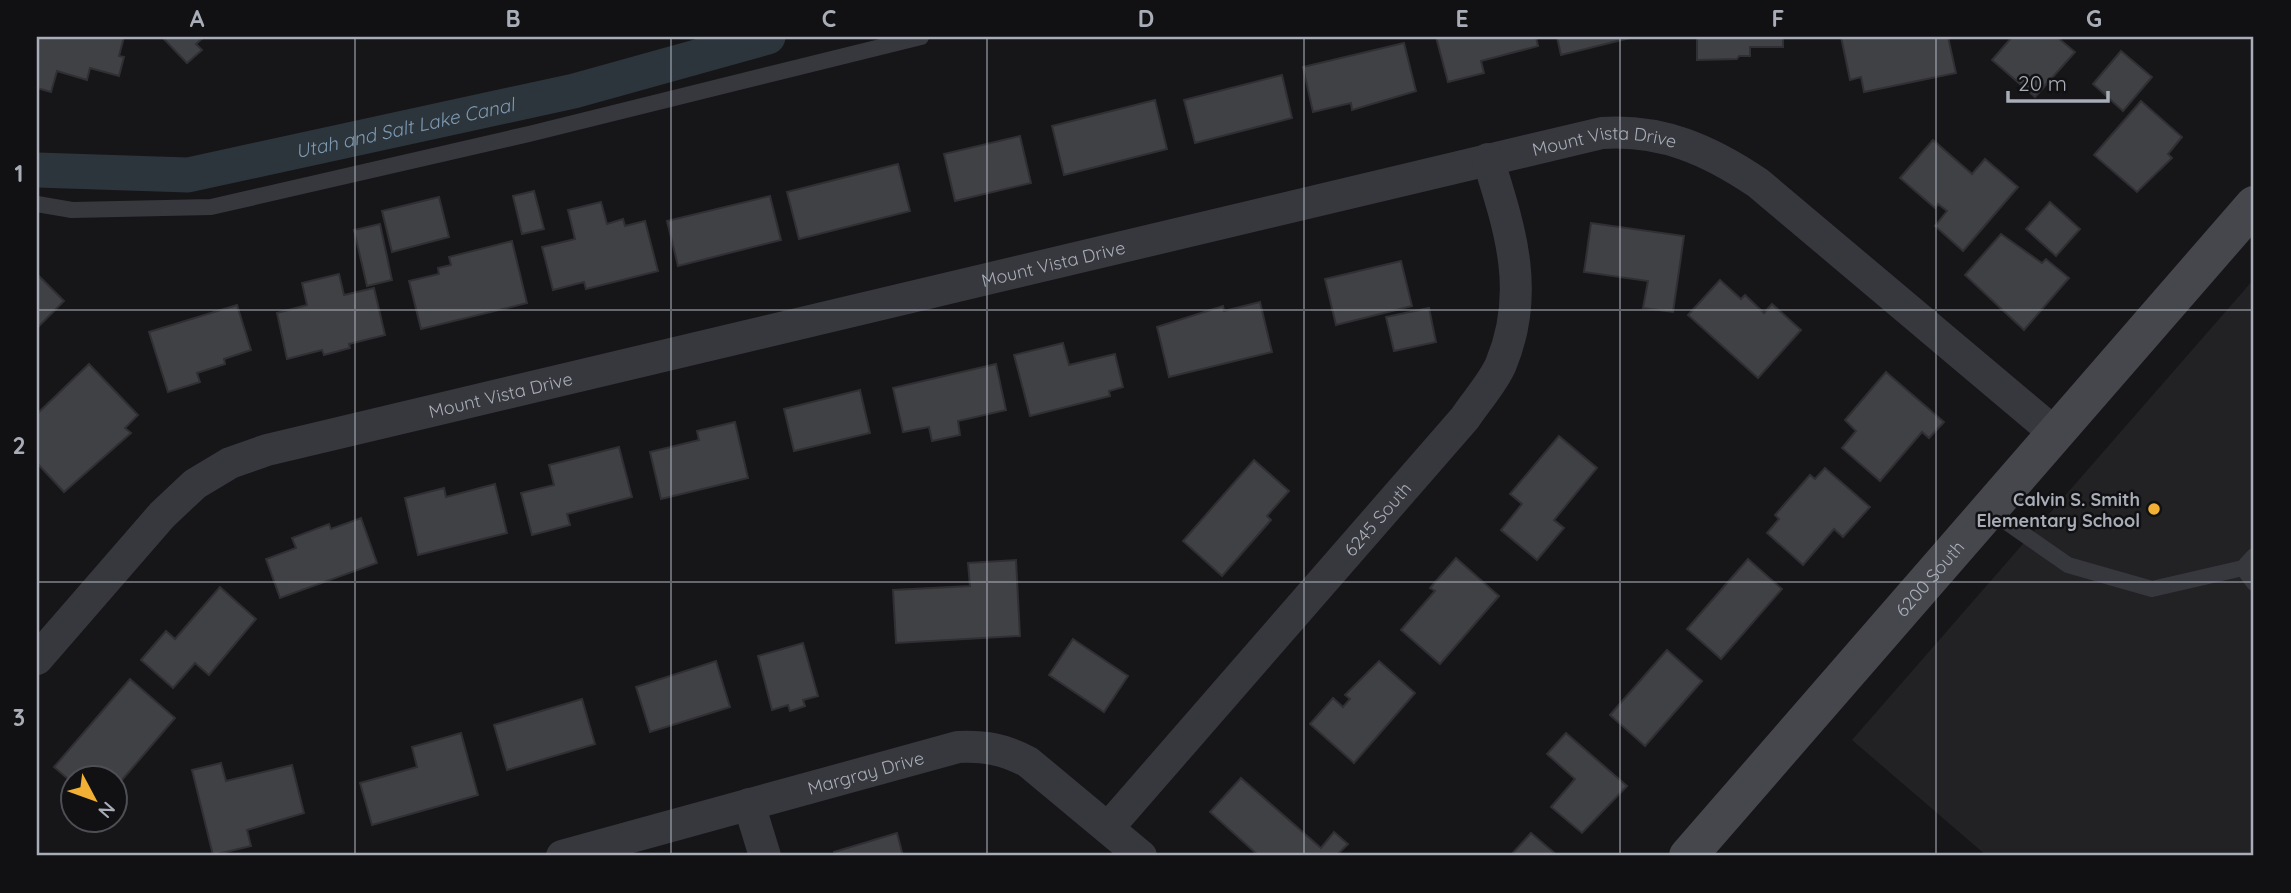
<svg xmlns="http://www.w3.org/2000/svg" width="2291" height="893" viewBox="0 0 2291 893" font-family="Quicksand,sans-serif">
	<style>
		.built { fill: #222225 }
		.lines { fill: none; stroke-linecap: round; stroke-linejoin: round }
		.canal { stroke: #2c353c; stroke-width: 35 }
		.building { fill: #404145; stroke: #303034; stroke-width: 2 }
		.service { stroke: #37383d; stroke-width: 16 }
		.minor { stroke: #37383d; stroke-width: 32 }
		.secondary { stroke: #45474d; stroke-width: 38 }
		.grid { fill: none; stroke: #a8adb8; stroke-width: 2; stroke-opacity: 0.55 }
		.poi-dot { fill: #f2b134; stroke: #111113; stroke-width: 2.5 }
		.labels { text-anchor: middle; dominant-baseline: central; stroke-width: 5; stroke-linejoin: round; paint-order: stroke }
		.street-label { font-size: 18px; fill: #a8adb8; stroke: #111113 }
		.poi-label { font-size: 18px; font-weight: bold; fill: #a8adb8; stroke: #111113; text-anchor: end }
		.water-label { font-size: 19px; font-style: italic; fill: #7f9bb3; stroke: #111113 }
		.neatline { fill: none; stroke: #a8adb8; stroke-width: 2.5 }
		.grid-label { font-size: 23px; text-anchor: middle; font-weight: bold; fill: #a8adb8 }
	</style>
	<rect width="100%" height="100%" fill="#161618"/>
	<polygon class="built" points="2254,279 2254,856 1987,856 1852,740"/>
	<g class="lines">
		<path class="canal" id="s1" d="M37,170L188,175L574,91L768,37"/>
	</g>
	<g class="building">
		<polygon points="37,37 124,37 119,56 124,57 119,76 90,68 87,80 57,71 51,92 37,88"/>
		<polygon points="162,37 204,37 196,44 202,50 187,63"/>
		<polygon points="1436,37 1536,37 1538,46 1481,61 1484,73 1448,82"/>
		<polygon points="1557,37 1634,37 1561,55"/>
		<polygon points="1697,37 1783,37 1783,47 1750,47 1750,56 1739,56 1737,59 1697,60"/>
		<polygon points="1841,37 1948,37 1956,73 1864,92 1861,77 1850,80"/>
		<polygon points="2012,37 2057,37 2075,52 2035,97 1992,60"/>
		<polygon points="1404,43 1416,91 1352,110 1351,103 1313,112 1303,67"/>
		<polygon points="2121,51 2152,77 2123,111 2093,84"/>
		<polygon points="1282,75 1292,118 1195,143 1184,100"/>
		<polygon points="1155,100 1167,149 1064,175 1052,126"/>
		<polygon points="2141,101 2182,137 2168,154 2172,158 2137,192 2094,155"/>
		<polygon points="1020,136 1031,183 955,201 944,154"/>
		<polygon points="1933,140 1972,174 1985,159 2018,187 1963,251 1935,226 1947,211 1938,204 1935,208 1900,178"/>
		<polygon points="898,164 910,211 799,239 787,192"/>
		<polygon points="534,191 544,229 522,234 513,196"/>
		<polygon points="770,196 781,240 678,266 667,221"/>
		<polygon points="439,197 449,237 392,252 382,211"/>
		<polygon points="601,202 607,224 623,219 625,226 645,221 658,271 586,289 584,282 553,290 542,247 575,239 568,210"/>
		<polygon points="2050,202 2080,229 2056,256 2026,229"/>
		<polygon points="1591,223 1684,236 1673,312 1643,308 1648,281 1584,272"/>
		<polygon points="380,224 392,280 367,286 354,230"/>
		<polygon points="2001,234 2042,263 2046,259 2069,278 2024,330 1965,275"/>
		<polygon points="512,241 527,303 421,329 409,281 439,274 438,268 451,265 449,257"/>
		<polygon points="1401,261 1412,306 1336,325 1325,279"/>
		<polygon points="37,274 64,301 37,328"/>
		<polygon points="339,274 344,295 374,288 385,335 349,344 350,348 324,355 322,350 287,359 277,313 307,305 302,283"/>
		<polygon points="1720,280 1741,299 1745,295 1764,313 1772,304 1801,330 1758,378 1688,315"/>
		<polygon points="1260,302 1272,352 1169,377 1157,327 1223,306 1224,311"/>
		<polygon points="237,305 251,350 224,359 225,364 197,373 200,382 168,392 149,332"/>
		<polygon points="1429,308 1436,342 1394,351 1386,317"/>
		<polygon points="1063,343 1069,365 1115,354 1123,387 1109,391 1110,396 1030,416 1014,355"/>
		<polygon points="89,364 138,415 125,428 131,433 64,492 37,463 37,414"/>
		<polygon points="996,364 1006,410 958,421 960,435 932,441 929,427 903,432 893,388"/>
		<polygon points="1886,372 1944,422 1929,438 1922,432 1880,481 1842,448 1856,431 1845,420"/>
		<polygon points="860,390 870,433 794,451 784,409"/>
		<polygon points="735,422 748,478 661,499 650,452 699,440 697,431"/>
		<polygon points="1559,436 1597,468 1554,520 1564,528 1537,560 1501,530 1522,504 1510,494"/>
		<polygon points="619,447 632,497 567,514 570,525 532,535 521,493 554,485 549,465"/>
		<polygon points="1254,460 1289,491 1267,516 1271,520 1222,576 1183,541"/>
		<polygon points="1825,468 1870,507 1843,537 1834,529 1803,565 1767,533 1779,519 1775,515 1810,475 1815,479"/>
		<polygon points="495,484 507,533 418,555 405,498 444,488 446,497"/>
		<polygon points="361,518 377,563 280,598 266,559 296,548 292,538 329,524 331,529"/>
		<polygon points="1456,558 1499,596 1440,664 1401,630 1435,591 1430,588"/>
		<polygon points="1748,559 1782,589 1721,659 1687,629"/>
		<polygon points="1016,560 1020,636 896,643 893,590 970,586 968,563"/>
		<polygon points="220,587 256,619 209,675 195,663 173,688 141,660 166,631 175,639"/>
		<polygon points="1073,639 1128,676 1104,712 1049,675"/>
		<polygon points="803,643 818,696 803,700 805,706 790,711 788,705 772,710 758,656"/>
		<polygon points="1667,650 1702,681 1645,746 1610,715"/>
		<polygon points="716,661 730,707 650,732 636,687"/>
		<polygon points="1379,661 1415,693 1354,763 1310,724 1333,698 1343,707 1350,699 1345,695"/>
		<polygon points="130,679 175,718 116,787 116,778 74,778 74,784 54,767"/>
		<polygon points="582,699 595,744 507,770 494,725"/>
		<polygon points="461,733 478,795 372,825 360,783 417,767 412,747"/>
		<polygon points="1566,733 1627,786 1582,833 1551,807 1575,779 1547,754"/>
		<polygon points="221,763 226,781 292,765 304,813 247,830 251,846 213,855 192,770"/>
		<polygon points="1241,778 1321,848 1334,832 1348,844 1336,856 1259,856 1210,812"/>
		<polygon points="897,833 903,856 835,856 834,852"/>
		<polygon points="1531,833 1558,856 1510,856"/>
	</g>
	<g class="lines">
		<g class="service">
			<polyline points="37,204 72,210 211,207 529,134 921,37"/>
			<polyline points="1989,510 2068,565 2152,589 2243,568 2254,556"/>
			<polyline points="2243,568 2254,583"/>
		</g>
		<g class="minor">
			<path id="s2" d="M37,659L162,515L195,484L230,463L267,450L1602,133C1662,129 1709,150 1758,183L2056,434"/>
			<polyline points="749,804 765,856"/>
			<path id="s3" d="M1108,828L1465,418C1476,401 1493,383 1501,364C1531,292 1510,229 1488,159"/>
			<path id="s4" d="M562,856L958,747C985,746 1004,749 1028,762L1141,856"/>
		</g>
		<path class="secondary" id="s5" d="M1688,856L2254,205"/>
	</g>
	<path class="grid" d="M355,37V856M671,37V856M987,37V856M1304,37V856M1620,37V856M1936,37V856M37,310H2254M37,582H2254"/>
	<circle class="poi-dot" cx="2154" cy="509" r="7"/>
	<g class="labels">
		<g class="street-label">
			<text stroke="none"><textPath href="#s2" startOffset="1690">Mount Vista Drive</textPath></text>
			<text stroke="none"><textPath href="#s2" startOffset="1124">Mount Vista Drive</textPath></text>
			<text stroke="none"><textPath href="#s2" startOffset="556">Mount Vista Drive</textPath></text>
			<text stroke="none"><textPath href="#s3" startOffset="410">6245 South</textPath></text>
			<text stroke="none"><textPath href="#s5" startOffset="368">6200 South</textPath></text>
			<text stroke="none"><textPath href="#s4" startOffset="315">Margray Drive</textPath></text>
		</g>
		<g class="poi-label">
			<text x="2140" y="499">Calvin S. Smith<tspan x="2140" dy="21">Elementary School</tspan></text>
		</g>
		<g class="water-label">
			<text stroke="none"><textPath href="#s1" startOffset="373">Utah and Salt Lake Canal</textPath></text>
		</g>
	</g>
	<rect width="2291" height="893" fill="none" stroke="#111113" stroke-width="77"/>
	<g transform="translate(94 799) rotate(131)"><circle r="33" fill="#111113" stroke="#4d4f55" stroke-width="2"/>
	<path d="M0-5L12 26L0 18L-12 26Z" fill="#f2b134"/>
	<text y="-10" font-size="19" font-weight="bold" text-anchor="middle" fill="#a8adb8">N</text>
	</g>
	<path d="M2008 91v10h100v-10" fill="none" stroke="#a8adb8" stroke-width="3.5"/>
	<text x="2018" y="91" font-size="21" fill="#a8adb8" stroke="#111113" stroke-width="5" paint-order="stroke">20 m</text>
	<rect x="38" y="38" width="2214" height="816" class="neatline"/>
	<g class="grid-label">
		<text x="197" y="27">A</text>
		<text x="513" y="27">B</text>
		<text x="829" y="27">C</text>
		<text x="1146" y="27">D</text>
		<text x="1462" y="27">E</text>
		<text x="1778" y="27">F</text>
		<text x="2094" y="27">G</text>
		<text x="19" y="182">1</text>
		<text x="19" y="454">2</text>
		<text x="19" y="726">3</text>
	</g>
</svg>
